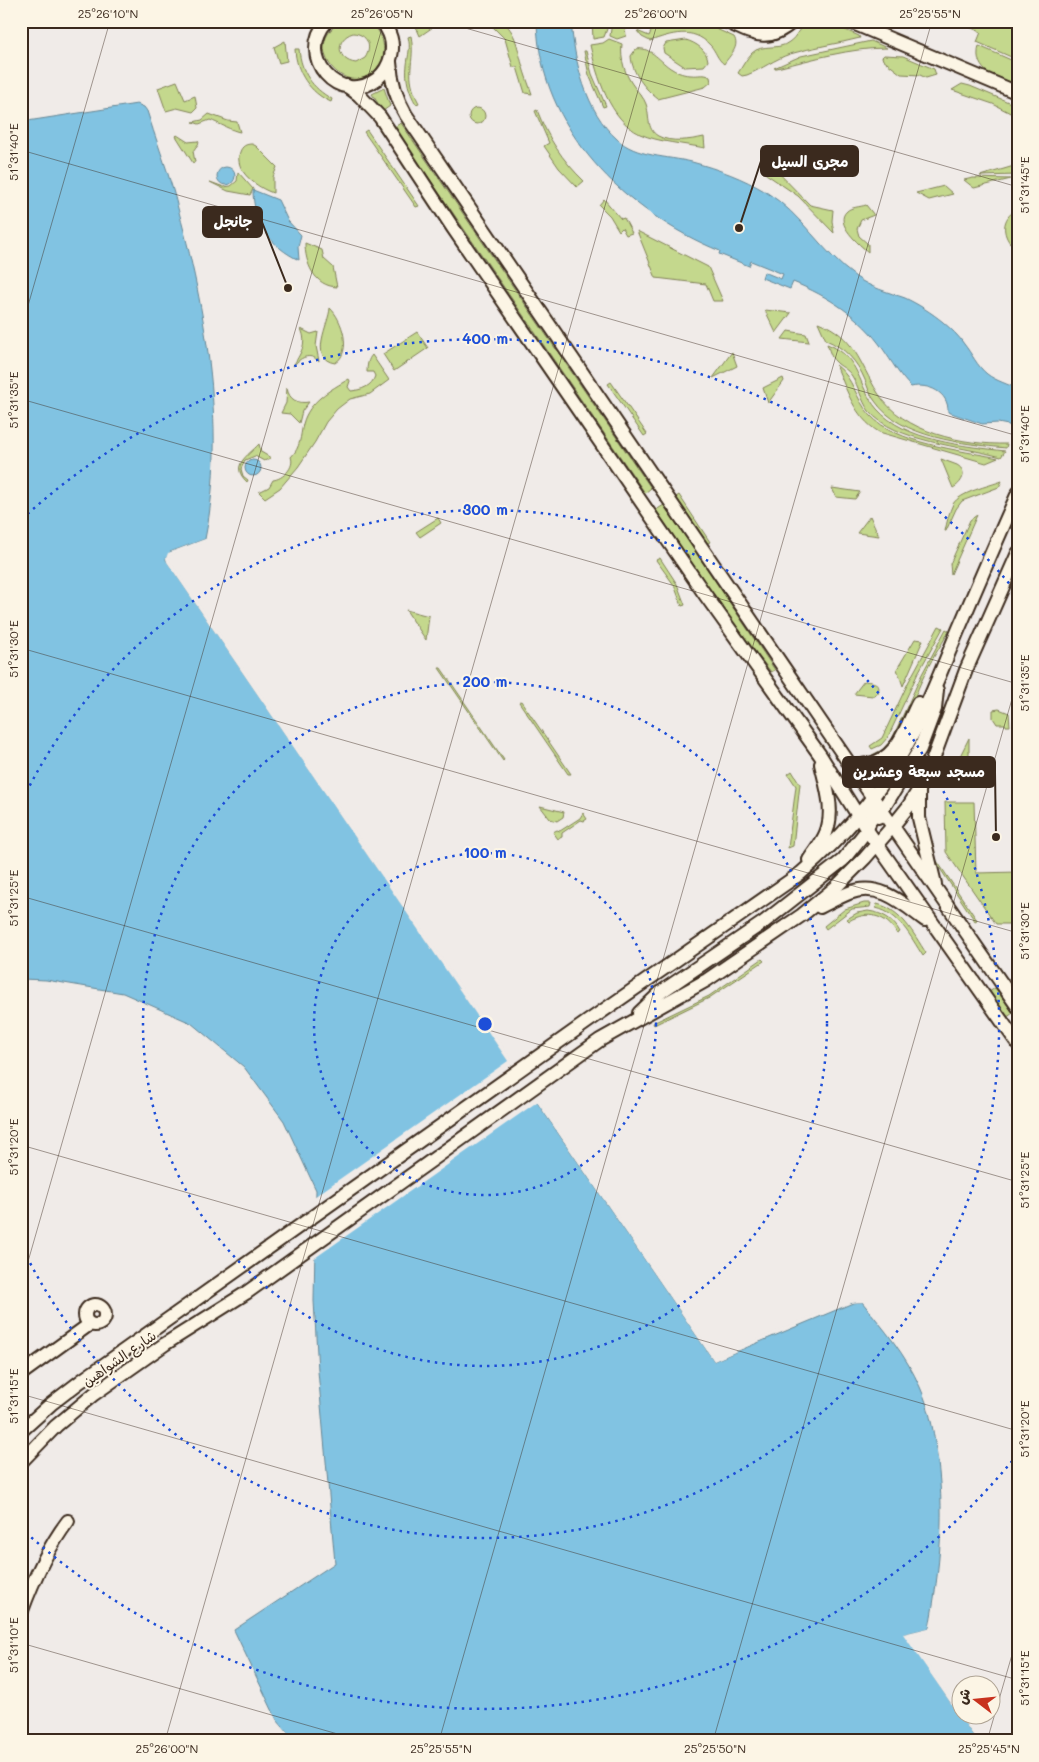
<svg xmlns="http://www.w3.org/2000/svg" width="1039" height="1762" viewBox="0 0 1039 1762" font-family="Mali,'Playpen Sans Arabic',sans-serif">
	<style>
		.green { fill: #c4d88d; stroke: #808156; fill-rule: evenodd }
		.water { fill: #81c3e2; stroke: #658694 }
		.pier { fill: #f0ebe8 }
		.lines { fill: none; stroke-linecap: round; stroke-linejoin: round }
		.street-casing { stroke: #3b2a1e; stroke-width: 16 }
		.street { stroke: #fcf5e5; stroke-width: 12 }
		.ticks { fill: none; stroke: #3b2a1e; stroke-width: 1; stroke-opacity: 0.45 }
		.ring { fill: none; stroke: #1d4ed8; stroke-width: 2.5; stroke-dasharray: 2.5 5 }
		.labels { text-anchor: middle; dominant-baseline: central; stroke-width: 4; stroke-linejoin: round; paint-order: stroke }
		.street-label { font-size: 14px; fill: #3b2a1e; stroke: #fcf5e5 }
		.centre { fill: #1d4ed8; stroke: #fcf5e5; stroke-width: 2.5 }
		.ring-label { font-size: 15px; text-anchor: middle; font-weight: bold; fill: #1d4ed8; stroke: #fcf5e5; stroke-width: 4; stroke-linejoin: round; paint-order: stroke }
		.leader { fill: none; stroke: #3b2a1e; stroke-width: 2 }
		.callout-dot { fill: #3b2a1e; stroke: #fcf5e5; stroke-width: 2 }
		.callout { fill: #3b2a1e; stroke: #3b2a1e; stroke-width: 2 }
		.callout-label { font-size: 15px; text-anchor: middle; font-weight: bold; fill: #fff }
		.neatline { fill: none; stroke: #3b2a1e; stroke-width: 2 }
		.ticks-label { font-size: 12px; text-anchor: middle; fill: #3b2a1e }
	</style>
	<rect width="100%" height="100%" fill="#f0ebe8"/>
	<filter id="ink" filterUnits="userSpaceOnUse"><feTurbulence type="fractalNoise" baseFrequency=".02" numOctaves="2"/><feDisplacementMap in="SourceGraphic" scale="10" xChannelSelector="R" yChannelSelector="G"/><feConvolveMatrix kernelMatrix="1 2 1 2 8 2 1 2 1" color-interpolation-filters="sRGB"/></filter>
	<g filter="url(#ink)">
		<g class="green">
			<path d="M343,21C350,21 360,20 366,22C383,27 388,51 380,64C353,108 294,46 343,21ZM353,33C367,34 373,46 365,58L356,63C337,61 334,39 353,33Z"/>
			<polygon points="416,21 444,21 436,25 420,36 414,22"/>
			<path d="M498,21C515,24 518,51 522,64C525,75 529,85 532,94L525,93L517,67H513L505,39L493,27Z"/>
			<polygon points="592,21 605,21 604,22 607,29 604,37 593,39"/>
			<polygon points="608,21 615,21 625,26 626,36 617,39 610,36 611,29"/>
			<path d="M656,21H699L734,37C740,47 730,55 724,64C717,59 716,51 710,45C692,26 671,34 650,41L642,37L637,31L649,36Z"/>
			<path d="M807,21H825L859,36L860,38C837,44 813,47 790,54C775,59 762,69 747,75L742,76L738,73C742,67 746,59 752,53C762,43 778,51 789,42C797,37 799,27 807,21Z"/>
			<polygon points="955,21 1018,21 1018,60 977,42 981,32"/>
			<path d="M411,36C416,63 403,74 419,103L416,104C409,92 405,79 407,65C408,55 411,47 408,37Z"/>
			<path d="M609,39L622,44C620,60 625,75 635,88C639,93 644,98 646,104C650,115 646,129 658,136C671,143 690,140 704,137L705,148C685,144 658,142 640,134C609,119 597,76 590,45L603,43Z"/>
			<path d="M686,40C696,43 707,50 708,61L704,66L685,67L664,53L663,48L666,43Z"/>
			<polygon points="285,41 287,61 279,63 274,47"/>
			<path d="M871,41L887,48C850,48 814,59 777,68H774L801,56Z"/>
			<path d="M979,46L1018,63V87C999,79 972,72 979,46Z"/>
			<path d="M295,49H299C301,72 312,88 332,99L331,102C310,93 296,72 295,49Z"/>
			<path d="M636,49C651,46 661,63 672,69C678,73 685,75 691,75C698,76 705,73 710,77L711,82L705,87L658,99C645,89 632,73 631,56Z"/>
			<polygon points="584,51 586,51 592,74 606,106 603,107 589,75"/>
			<polygon points="884,55 903,56 934,69 936,75 926,78 920,75 901,74 883,60 882,57"/>
			<polygon points="177,81 185,100 195,96 197,108 193,112 177,108 166,111 158,88"/>
			<polygon points="962,84 970,86 1018,106 1018,117 993,104 952,90"/>
			<polygon points="384,88 390,106 383,111 372,94"/>
			<circle cx="477" cy="116" r="8"/>
			<path d="M537,110C548,138 562,160 584,181L577,187L559,168L544,146L549,143L535,111Z"/>
			<path d="M209,114L228,121L237,122L240,132C233,131 218,123 210,120L199,124L193,122L202,120Z"/>
			<polygon points="401,123 651,488 645,493 394,127"/>
			<polygon points="367,130 419,206 416,207 364,132"/>
			<polygon points="177,135 188,142 198,141 199,143 193,151 195,162 193,163 176,136"/>
			<path d="M252,144L256,146L277,167L273,177V193C258,188 233,171 240,152C242,146 246,144 252,144Z"/>
			<polygon points="1018,155 1018,175 980,176 1014,166"/>
			<polygon points="770,164 810,205 833,210 832,221 834,233 798,196 763,172"/>
			<polygon points="238,172 253,189 250,195 228,191 210,182 224,187 231,186 237,181"/>
			<polygon points="973,178 1011,179 974,188 964,180"/>
			<polygon points="944,186 953,194 929,200 916,193"/>
			<polygon points="604,199 621,219 624,218 632,233 626,235 622,228 619,231 610,216 599,205"/>
			<path d="M866,205L874,215L861,220L857,229L859,236L868,244V252C860,245 833,223 847,211C851,207 860,207 866,205Z"/>
			<path d="M1018,209L1016,226L1018,248L1013,242L1010,243C1001,231 1003,216 1018,209Z"/>
			<polygon points="637,231 708,267 723,301 713,301 706,284 656,278"/>
			<path d="M305,243L322,250L324,259L333,267L337,287C314,286 305,263 305,243Z"/>
			<path d="M330,308C342,319 353,352 335,363C308,359 329,324 330,308Z"/>
			<polygon points="765,310 791,313 776,333"/>
			<path d="M818,322C855,336 859,363 878,393C903,433 964,445 1007,444L1006,448C965,444 900,438 875,401C870,395 868,388 865,380C857,361 845,348 826,340Z"/>
			<path d="M301,329L311,334L318,332L316,346L319,361C309,352 300,358 293,366C300,354 308,344 301,329Z"/>
			<polygon points="788,331 806,334 809,342 782,339"/>
			<polygon points="417,332 428,348 394,371 383,354"/>
			<path d="M827,344C861,357 857,386 877,409C905,441 965,446 1005,451L1001,457C963,446 895,442 869,411C861,400 859,387 852,376C847,368 840,367 835,361C831,358 829,349 827,344Z"/>
			<polygon points="732,352 737,366 713,378"/>
			<path d="M372,355L389,380L370,394L350,399L337,409L326,422L315,442L298,467L280,488L265,498L259,492L269,487L273,480C283,479 295,467 291,457C301,447 300,437 303,424C309,401 330,390 349,379L350,381L348,387L351,391C362,390 372,386 375,376L373,372H367C367,366 368,359 372,355Z"/>
			<path d="M836,365C854,378 855,399 870,415C896,444 961,450 998,458L986,463L879,432C854,417 847,390 836,365Z"/>
			<polygon points="783,378 784,381 768,403 763,388"/>
			<polygon points="611,382 647,434 644,436 608,384"/>
			<path d="M287,388C289,400 298,404 309,402L302,411L299,423L290,414L281,413L286,403Z"/>
			<path d="M259,444L261,452L271,458L264,461L255,456L245,460L241,469L243,476L248,480L247,482C229,465 248,456 259,444Z"/>
			<path d="M941,459C946,461 952,463 957,465C969,472 961,484 953,488Z"/>
			<path d="M1002,481L999,487L962,501L956,509L946,531H945C947,522 949,512 953,504C960,492 989,486 1002,481Z"/>
			<polygon points="832,488 860,492 855,499 836,497"/>
			<polygon points="679,495 710,542 706,544 676,497"/>
			<polygon points="664,505 775,670 771,672 738,630 656,510"/>
			<polygon points="977,515 951,574 950,564 970,520"/>
			<polygon points="870,516 879,536 857,533"/>
			<polygon points="438,518 441,523 420,537 416,532"/>
			<polygon points="660,558 677,584 685,605 682,606 674,585 656,560"/>
			<polygon points="406,610 429,616 426,640"/>
			<polygon points="939,626 943,628 918,673 888,737 881,745 872,749 870,746 882,738 909,681"/>
			<path d="M946,629L949,631C941,646 930,661 923,678C910,704 902,744 872,757V755L882,750L892,739L921,676Z"/>
			<polygon points="915,639 923,640 903,686 897,669"/>
			<polygon points="439,668 441,668 504,760 503,761"/>
			<path d="M864,681C872,682 882,682 878,693L873,696L854,694Z"/>
			<polygon points="521,701 571,774 568,774 519,702"/>
			<polygon points="999,709 1009,713 1010,726 1006,726 1005,724 997,724 993,718 993,710"/>
			<polygon points="969,738 969,764 967,765 967,769 960,769 961,764 958,760"/>
			<polygon points="792,771 800,784 793,846 788,848 796,786 788,774"/>
			<polygon points="945,802 974,802 976,873 1018,872 1018,920 1013,924 996,924 946,852"/>
			<polygon points="540,806 564,812 563,817 557,821 550,819"/>
			<polygon points="583,813 587,819 584,821 581,820 562,833 562,837 558,839 553,832 557,830 560,831 580,818"/>
			<polygon points="932,847 937,861 977,920 975,921 935,861"/>
			<polygon points="864,903 871,903 870,907 852,909 826,929 824,926 845,909"/>
			<path d="M877,904C902,910 913,933 926,953L923,956C910,936 900,914 876,908Z"/>
			<path d="M868,911C883,913 893,919 900,932L897,934C887,915 867,910 849,921L847,919L857,913Z"/>
			<polygon points="762,959 764,961 709,998 654,1025 653,1023 709,996"/>
			<polygon points="995,988 1013,1013 1006,1018 989,992"/>
		</g>
		<g class="water">
			<path d="M537,21H571C574,60 586,112 617,139C636,157 667,156 692,162C718,169 743,178 766,192C802,214 822,253 856,277C871,288 888,292 905,298C918,304 932,313 943,322C951,329 959,336 964,344C972,354 977,366 987,374C996,381 1008,384 1018,389V427L998,423L982,424L948,412C949,392 928,383 911,387C899,375 892,362 883,349C861,317 828,296 793,282L790,289L762,278L764,272L781,279L783,274L751,261L749,266L719,254L720,251C626,213 539,129 537,21Z"/>
			<path d="M137,104L144,107L147,111C155,137 165,163 173,190C204,301 228,424 205,539L170,552L166,558V560L714,1361L853,1303L862,1302C884,1329 906,1355 920,1387C929,1407 933,1428 936,1449C946,1510 940,1568 929,1628L904,1634L977,1741H295L277,1720L234,1630L335,1563L318,1371L314,1301L316,1190L284,1121L244,1067L191,1023L123,993L46,980L21,979V122Z"/>
			<circle cx="226" cy="176" r="9"/>
			<path d="M253,190L278,200L288,221L301,235L298,247L299,260C271,247 253,222 253,190Z"/>
			<circle cx="253" cy="468" r="8"/>
		</g>
		<g class="pier">
			<polygon points="205,539 208,539 206,541 170,555 169,561 715,1358 847,1301 862,1300 865,1302 848,1303 714,1361 537,1102 312,1260 314,1197 508,1061 167,562 166,558 168,553"/>
			<polygon points="932,1627 930,1630 907,1636 979,1741 977,1741 903,1634"/>
		</g>
		<g class="lines">
			<defs>
				<g id="street">
					<path d="M327,21C295,57 339,107 377,79C384,73 389,65 391,56C394,43 390,31 381,21"/>
					<path d="M725,21C752,33 767,45 793,21"/>
					<polyline points="848,21 1018,93"/>
					<path d="M390,62C391,82 396,98 406,115L851,766L1018,1007"/>
					<polyline points="347,86 359,95 380,117 453,228 706,596 820,755 867,830 1018,1044"/>
					<path d="M851,766C860,765 870,765 878,761C900,752 908,722 918,703"/>
					<polyline points="919,791 919,818 935,884"/>
					<polyline points="878,817 920,749 935,709 937,690"/>
					<path d="M809,860C815,851 822,843 826,833C835,811 826,786 821,764"/>
					<path d="M820,907C830,902 839,897 849,893C879,881 902,903 925,920"/>
					<polyline points="639,1013 661,992 764,922 843,860 867,830 871,817 872,797"/>
					<circle cx="95" cy="1315" r="10"/>
					<polyline points="21,1374 90,1324"/>
					<path d="M21,1431L51,1404L81,1381L587,1022L801,873C844,836 882,791 909,741C930,702 945,660 963,619C981,577 999,535 1018,493"/>
					<polyline points="21,1462 56,1426 94,1394 165,1344 246,1293 600,1040 707,980 802,915 835,888 865,858 892,827 908,807 926,778 966,670 1018,553"/>
					<path d="M21,1613C32,1583 49,1546 68,1521"/>
				</g>
			</defs>
			<use href="#street" class="street-casing"/>
			<use href="#street" class="street"/>
		</g>
	</g>
	<path class="ticks" d="M441,21L1018,187M21,150L1018,436M21,330L110,21M21,399L1018,684M21,648L1018,933M21,896L1018,1182M21,1145L1018,1431M21,1286L384,21M21,1394L1018,1680M21,1643L362,1741M165,1741L658,21M439,1741L932,21M713,1741L1018,678M987,1741L1018,1634"/>
	<g class="ring">
		<circle cx="485" cy="1024" r="171"/>
		<circle cx="485" cy="1024" r="342"/>
		<path d="M23 799A514 514 0 1 1 23 1249"/>
		<path d="M1017 1455A685 685 0 0 1 22 1529M22 519A685 685 0 0 1 1017 593"/>
	</g>
	<g class="labels">
		<g class="street-label">
			<text transform="translate(119 1358) rotate(-35)">شارع الشواهين</text>
		</g>
	</g>
	<circle cx="485" cy="1024" r="8" class="centre"/>
	<g class="ring-label">
		<text x="485" y="344">400 m</text>
		<text x="485" y="515">300 m</text>
		<text x="485" y="687">200 m</text>
		<text x="485" y="858">100 m</text>
	</g>
	<path class="leader" d="M739 228L761 161M288 288L262 222M996 837L995 772"/>
	<g class="callout-dot">
		<circle cx="739" cy="228" r="5"/>
		<circle cx="288" cy="288" r="5"/>
		<circle cx="996" cy="837" r="5"/>
	</g>
	<g class="callout">
		<rect x="761" y="146" width="97" height="30" rx="5"/>
		<rect x="203" y="207" width="59" height="30" rx="5"/>
		<rect x="843" y="757" width="152" height="30" rx="5"/>
	</g>
	<g class="callout-label">
		<text x="810" y="167">مجرى السيل</text>
		<text x="233" y="227">جانجل</text>
		<text x="919" y="777">مسجد سبعة وعشرين</text>
	</g>
	<rect width="1039" height="1762" fill="none" stroke="#fcf5e5" stroke-width="55"/>
	<g transform="translate(976 1700) rotate(286)"><circle r="24" fill="#fcf5e5" stroke="#afa495"/>
	<path d="M0-4L9 19L0 12L-9 19Z" fill="#c8321e"/>
	<text y="-8" font-size="14" font-weight="bold" text-anchor="middle" fill="#3b2a1e">ش</text>
	</g>
	<rect x="28" y="28" width="984" height="1706" class="neatline"/>
	<g class="ticks-label">
		<text x="108" y="18">25°26'10"N</text>
		<text x="382" y="18">25°26'05"N</text>
		<text x="656" y="18">25°26'00"N</text>
		<text x="930" y="18">25°25'55"N</text>
		<text transform="translate(14 152) rotate(-90)" y="4">51°31'40"E</text>
		<text transform="translate(1025 185) rotate(-90)" y="4">51°31'45"E</text>
		<text transform="translate(14 400) rotate(-90)" y="4">51°31'35"E</text>
		<text transform="translate(1025 434) rotate(-90)" y="4">51°31'40"E</text>
		<text transform="translate(14 649) rotate(-90)" y="4">51°31'30"E</text>
		<text transform="translate(1025 683) rotate(-90)" y="4">51°31'35"E</text>
		<text transform="translate(14 898) rotate(-90)" y="4">51°31'25"E</text>
		<text transform="translate(1025 931) rotate(-90)" y="4">51°31'30"E</text>
		<text transform="translate(14 1147) rotate(-90)" y="4">51°31'20"E</text>
		<text transform="translate(1025 1180) rotate(-90)" y="4">51°31'25"E</text>
		<text transform="translate(14 1396) rotate(-90)" y="4">51°31'15"E</text>
		<text transform="translate(1025 1429) rotate(-90)" y="4">51°31'20"E</text>
		<text transform="translate(14 1645) rotate(-90)" y="4">51°31'10"E</text>
		<text transform="translate(1025 1678) rotate(-90)" y="4">51°31'15"E</text>
		<text x="167" y="1753">25°26'00"N</text>
		<text x="441" y="1753">25°25'55"N</text>
		<text x="715" y="1753">25°25'50"N</text>
		<text x="989" y="1753">25°25'45"N</text>
	</g>
</svg>
